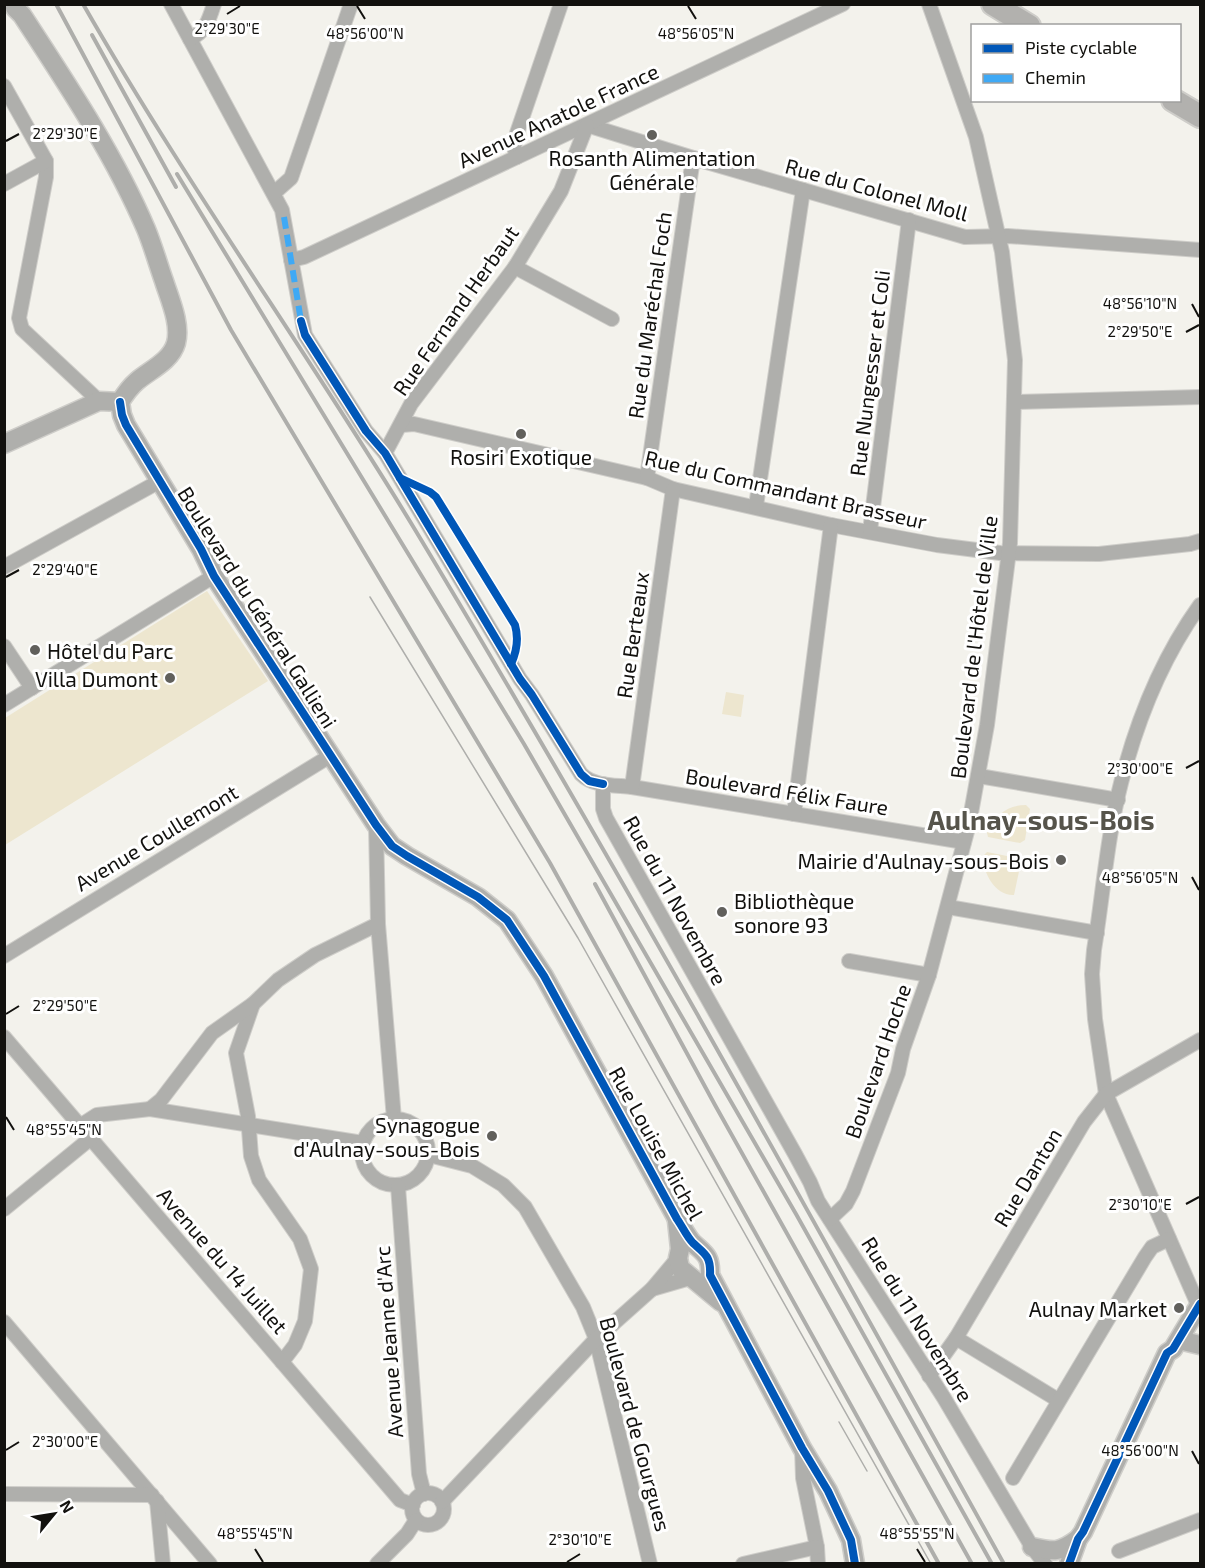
<svg xmlns="http://www.w3.org/2000/svg" width="1205" height="1568" viewBox="0 0 1205 1568" font-family="'Exo 2',sans-serif">
	<style>
		.green { fill: #ede6cf }
		.lines { fill: none; stroke-linecap: round; stroke-linejoin: round }
		.minor-casing { stroke: #cecdc9; stroke-width: 16 }
		.tertiary-casing { stroke: #cecdc9; stroke-width: 21 }
		.primary-casing { stroke: #cecdc9; stroke-width: 26 }
		.minor { stroke: #afafac; stroke-width: 14 }
		.tertiary { stroke: #afafac; stroke-width: 18 }
		.primary { stroke: #b2b1ae; stroke-width: 22 }
		.tram { stroke: #aeaeab; stroke-width: 1.5 }
		.rail { stroke: #aeaeab; stroke-width: 4 }
		.quiet { stroke: #3fa9f5; stroke-width: 6; stroke-dasharray: 12 6; stroke-linecap: butt }
		.cycleway-casing { stroke: #fff; stroke-width: 11 }
		.cycleway { stroke: #0057b8; stroke-width: 8 }
		.ticks { fill: none; stroke: #12110e; stroke-width: 2 }
		.poi-dot { fill: #61605c; stroke: #fff; stroke-width: 2 }
		.labels { text-anchor: middle; dominant-baseline: central; stroke-width: 6; stroke-linejoin: round; paint-order: stroke }
		.street-label { font-size: 21px; fill: #12110e; stroke: #fff }
		.poi-label { font-size: 21px; fill: #12110e; stroke: #fff; text-anchor: end }
		.district-label { font-size: 27px; font-weight: bold; fill: #56544b; stroke: #fff }
		.ticks-label { font-size: 15px; text-anchor: middle; fill: #12110e; stroke: #fff; stroke-width: 6; stroke-linejoin: round; paint-order: stroke }
	</style>
	<rect width="100%" height="100%" fill="#f3f2ec"/>
	<g class="green">
		<polygon points="207,591 268,681 5,845 5,718"/>
		<polygon points="726,692 744,695 741,717 722,714"/>
		<path d="M1026,805L1030,809L1025,840L1020,843L988,837L987,833C994,816 1007,805 1026,805Z"/>
		<path d="M987,852L1017,858L1021,862L1014,895C995,896 983,873 983,856Z"/>
	</g>
	<g class="lines">
		<defs>
			<g id="minor">
				<path d="M171,4L282,210L305,335L366,431L385,453L520,679L532,695L581,774C594,787 615,785 632,787L964,842"/>
				<path d="M190,39C206,31 209,20 214,4"/>
				<polyline points="4,86 46,161 46,177 19,318 22,329 99,401"/>
				<polyline points="587,125 693,158 965,237 1008,236 1200,250"/>
				<polyline points="517,157 514,147 517,133 561,4"/>
				<polyline points="4,184 46,161"/>
				<polyline points="274,193 291,178 351,4"/>
				<polyline points="291,260 304,257 843,4"/>
				<polyline points="515,267 612,319"/>
				<polyline points="1015,402 1200,397"/>
				<polyline points="402,425 414,424 647,478 673,489 831,525 937,545 1000,553 1099,554 1190,544 1200,541"/>
				<polyline points="385,453 411,404 515,267 561,191 587,125"/>
				<polyline points="647,478 693,158"/>
				<polyline points="756,506 803,190"/>
				<polyline points="870,531 909,220"/>
				<polyline points="4,567 160,481"/>
				<polyline points="4,646 32,688"/>
				<polyline points="4,705 214,576"/>
				<polyline points="979,776 1118,800"/>
				<polyline points="603,784 603,809 606,818 795,1154 810,1182 818,1201 944,1398 1032,1547 1045,1564"/>
				<polyline points="632,787 673,489"/>
				<polyline points="794,814 831,525"/>
				<polyline points="376,825 378,924 394,1119"/>
				<polyline points="948,907 1097,933"/>
				<polyline points="4,956 330,756"/>
				<polyline points="849,961 929,975"/>
				<polyline points="253,1004 236,1053 248,1116 251,1156 259,1180 300,1239 311,1269 305,1321 295,1345 282,1362"/>
				<polyline points="4,1037 400,1500 413,1505"/>
				<polyline points="150,1109 161,1100 212,1033 253,1004 278,980 315,955 378,924"/>
				<circle cx="395" cy="1152" r="33"/>
				<polyline points="80,1126 97,1115 150,1109 363,1143"/>
				<polyline points="429,1155 472,1166 503,1185 525,1207 583,1307 596,1339 650,1564"/>
				<polyline points="398,1186 419,1474 424,1494"/>
				<polyline points="4,1209 91,1138"/>
				<polyline points="830,1219 846,1204 853,1191 898,1073 903,1049 929,975 969,824 987,725 1010,543 1015,360 1002,252 976,137 929,4"/>
				<polyline points="652,1289 690,1278"/>
				<path d="M1199,1307L1106,1094L1095,1019L1092,974L1094,950C1103,895 1107,837 1121,783C1137,720 1162,658 1200,605"/>
				<polyline points="4,1322 210,1564"/>
				<polyline points="956,1338 1058,1400"/>
				<polyline points="929,1376 956,1338 1084,1122 1106,1094 1200,1040"/>
				<polyline points="802,1448 803,1478 817,1547 818,1564"/>
				<polyline points="1013,1478 1145,1257 1152,1247 1169,1239"/>
				<circle cx="428" cy="1509" r="16"/>
				<polyline points="4,1494 152,1495"/>
				<polyline points="157,1501 163,1564"/>
				<polyline points="442,1502 596,1339 652,1289 678,1258"/>
				<polyline points="1119,1551 1200,1520"/>
				<polyline points="377,1564 407,1534 416,1520"/>
				<polyline points="743,1564 817,1547"/>
			</g>
			<g id="tertiary">
				<path d="M15,8L22,15C67,84 114,154 146,229C153,246 158,264 164,281C170,300 181,324 176,343C171,361 150,370 137,381C130,387 125,394 120,402"/>
				<path d="M120,402L122,415L126,425L201,549L214,576L376,825L392,846L407,856L478,897L507,920L544,976L677,1219C682,1226 687,1237 693,1243C705,1254 711,1256 710,1275L802,1448L828,1491L851,1540L855,1564"/>
				<polyline points="4,444 99,401 120,402"/>
				<polyline points="677,1221 680,1249 678,1258 680,1268 721,1302"/>
				<polyline points="1179,1340 1200,1345"/>
				<path d="M1032,1547C1054,1552 1059,1553 1078,1539"/>
				<polyline points="1069,1564 1078,1539 1083,1532 1167,1353 1173,1349 1200,1304"/>
			</g>
			<g id="primary">
				<polyline points="993,4 1029,26"/>
				<polyline points="1173,100 1200,116"/>
			</g>
		</defs>
		<use href="#minor" class="minor-casing"/>
		<use href="#tertiary" class="tertiary-casing"/>
		<use href="#primary" class="primary-casing"/>
		<use href="#minor" class="minor"/>
		<use href="#tertiary" class="tertiary"/>
		<use href="#primary" class="primary"/>
		<g class="tram">
			<polyline points="370,597 578,938 931,1564"/>
			<polyline points="839,1422 867,1471"/>
		</g>
		<g class="rail">
			<polyline points="56,4 231,330 550,863 939,1564"/>
			<path d="M83,4C186,184 307,351 414,528C619,868 811,1216 1004,1564"/>
			<polyline points="92,35 176,187"/>
			<polyline points="177,174 524,744 796,1214 992,1564"/>
			<polyline points="595,884 715,1105 972,1564"/>
		</g>
		<polyline class="quiet" points="284,217 301,321"/>
		<defs>
			<g id="cycleway">
				<polyline points="301,321 305,335 366,431 385,453 520,679 532,695 581,774 589,781 603,784"/>
				<path d="M120,402L122,415L126,425L201,549L214,576L376,825L392,846L407,856L478,897L507,920L544,976L677,1219C682,1226 687,1237 693,1243C705,1254 711,1256 710,1275L802,1448L828,1491L851,1540L855,1564"/>
				<path d="M400,478L430,492L436,497L515,625C519,639 517,651 511,664"/>
				<polyline points="1069,1564 1078,1539 1083,1532 1167,1353 1173,1349 1200,1304"/>
			</g>
		</defs>
		<use href="#cycleway" class="cycleway-casing"/>
		<use href="#cycleway" class="cycleway"/>
	</g>
	<path class="ticks" d="M357,6L365,19M688,6L696,19M227,14L240,6M6,141L19,134M1192,304L1199,317M1186,332L1199,325M6,577L19,570M1186,768L1199,761M1192,877L1199,890M6,1014L19,1006M6,1117L14,1130M1186,1204L1199,1197M6,1450L19,1442M1192,1451L1199,1464M255,1549L263,1562M917,1549L925,1562M567,1562L580,1554"/>
	<g class="poi-dot">
		<circle cx="652" cy="135" r="6"/>
		<circle cx="521" cy="434" r="6"/>
		<circle cx="35" cy="650" r="6"/>
		<circle cx="170" cy="678" r="6"/>
		<circle cx="1061" cy="860" r="6"/>
		<circle cx="722" cy="912" r="6"/>
		<circle cx="492" cy="1136" r="6"/>
		<circle cx="1179" cy="1308" r="6"/>
	</g>
	<g class="labels">
		<g class="street-label">
			<text transform="translate(558 115) rotate(-25)">Avenue Anatole France</text>
			<text transform="translate(877 189) rotate(15)">Rue du Colonel Moll</text>
			<text transform="translate(455 310) rotate(-55)">Rue Fernand Herbaut</text>
			<text transform="translate(649 315) rotate(-82)">Rue du Maréchal Foch</text>
			<text transform="translate(869 373) rotate(-83)">Rue Nungesser et Coli</text>
			<text transform="translate(786 489) rotate(13)">Rue du Commandant Brasseur</text>
			<text transform="translate(258 607) rotate(58)">Boulevard du Général Gallieni</text>
			<text transform="translate(632 635) rotate(-82)">Rue Berteaux</text>
			<text transform="translate(973 647) rotate(-83)">Boulevard de l'Hôtel de Ville</text>
			<text transform="translate(787 791) rotate(9)">Boulevard Félix Faure</text>
			<text transform="translate(156 837) rotate(-31)">Avenue Coullemont</text>
			<text transform="translate(676 900) rotate(61)">Rue du 11 Novembre</text>
			<text transform="translate(877 1061) rotate(-71)">Boulevard Hoche</text>
			<text transform="translate(657 1143) rotate(61)">Rue Louise Michel</text>
			<text transform="translate(1027 1177) rotate(-59)">Rue Danton</text>
			<text transform="translate(223 1260) rotate(49)">Avenue du 14 Juillet</text>
			<text transform="translate(918 1319) rotate(58)">Rue du 11 Novembre</text>
			<text transform="translate(388 1342) rotate(-94)">Avenue Jeanne d'Arc</text>
			<text transform="translate(636 1424) rotate(75)">Boulevard de Gourgues</text>
		</g>
		<g class="poi-label">
			<text x="652" y="157" text-anchor="middle">Rosanth Alimentation<tspan x="652" dy="24">Générale</tspan></text>
			<text x="521" y="456" text-anchor="middle">Rosiri Exotique</text>
			<text x="47" y="650" text-anchor="start">Hôtel du Parc</text>
			<text x="158" y="678">Villa Dumont</text>
			<text x="1049" y="860">Mairie d'Aulnay-sous-Bois</text>
			<text x="734" y="900" text-anchor="start">Bibliothèque<tspan x="734" dy="24">sonore 93</tspan></text>
			<text x="480" y="1124">Synagogue<tspan x="480" dy="24">d'Aulnay-sous-Bois</tspan></text>
			<text x="1167" y="1308">Aulnay Market</text>
		</g>
		<g class="district-label">
			<text x="1041" y="819">Aulnay-sous-Bois</text>
		</g>
	</g>
	<g class="ticks-label">
		<text x="227" y="34">2°29'30"E</text>
		<text x="696" y="39">48°56'05"N</text>
		<text x="365" y="39">48°56'00"N</text>
		<text x="65" y="139">2°29'30"E</text>
		<text x="1140" y="309">48°56'10"N</text>
		<text x="1140" y="337">2°29'50"E</text>
		<text x="65" y="575">2°29'40"E</text>
		<text x="1140" y="774">2°30'00"E</text>
		<text x="1140" y="883">48°56'05"N</text>
		<text x="65" y="1011">2°29'50"E</text>
		<text x="64" y="1135">48°55'45"N</text>
		<text x="1140" y="1210">2°30'10"E</text>
		<text x="65" y="1447">2°30'00"E</text>
		<text x="1140" y="1456">48°56'00"N</text>
		<text x="255" y="1539">48°55'45"N</text>
		<text x="917" y="1539">48°55'55"N</text>
		<text x="580" y="1545">2°30'10"E</text>
	</g>
	<rect width="1205" height="1568" fill="none" stroke="#12110e" stroke-width="12"/>
	<rect x="971" y="24" width="210" height="78" fill="#ffffff" stroke="#a0a09f" stroke-width="1.5"/>
	<rect x="983" y="44" width="30" height="9" fill="#0057b8" stroke="#a0a09f" stroke-width="1.5"/>
	<text x="1025" y="54" font-size="18" fill="#12110e">Piste cyclable</text>
	<rect x="983" y="74" width="30" height="9" fill="#3fa9f5" stroke="#a0a09f" stroke-width="1.5"/>
	<text x="1025" y="84" font-size="18" fill="#12110e">Chemin</text>
	<g transform="translate(54 1514) rotate(60)" stroke="#ffffff" stroke-width="4.5" paint-order="stroke">
	<path d="M0-4.5L10 22L0 15L-10 22Z" fill="#12110e"/>
	<text y="-9" font-size="16" font-weight="bold" text-anchor="middle" fill="#12110e">N</text>
	</g>
</svg>
